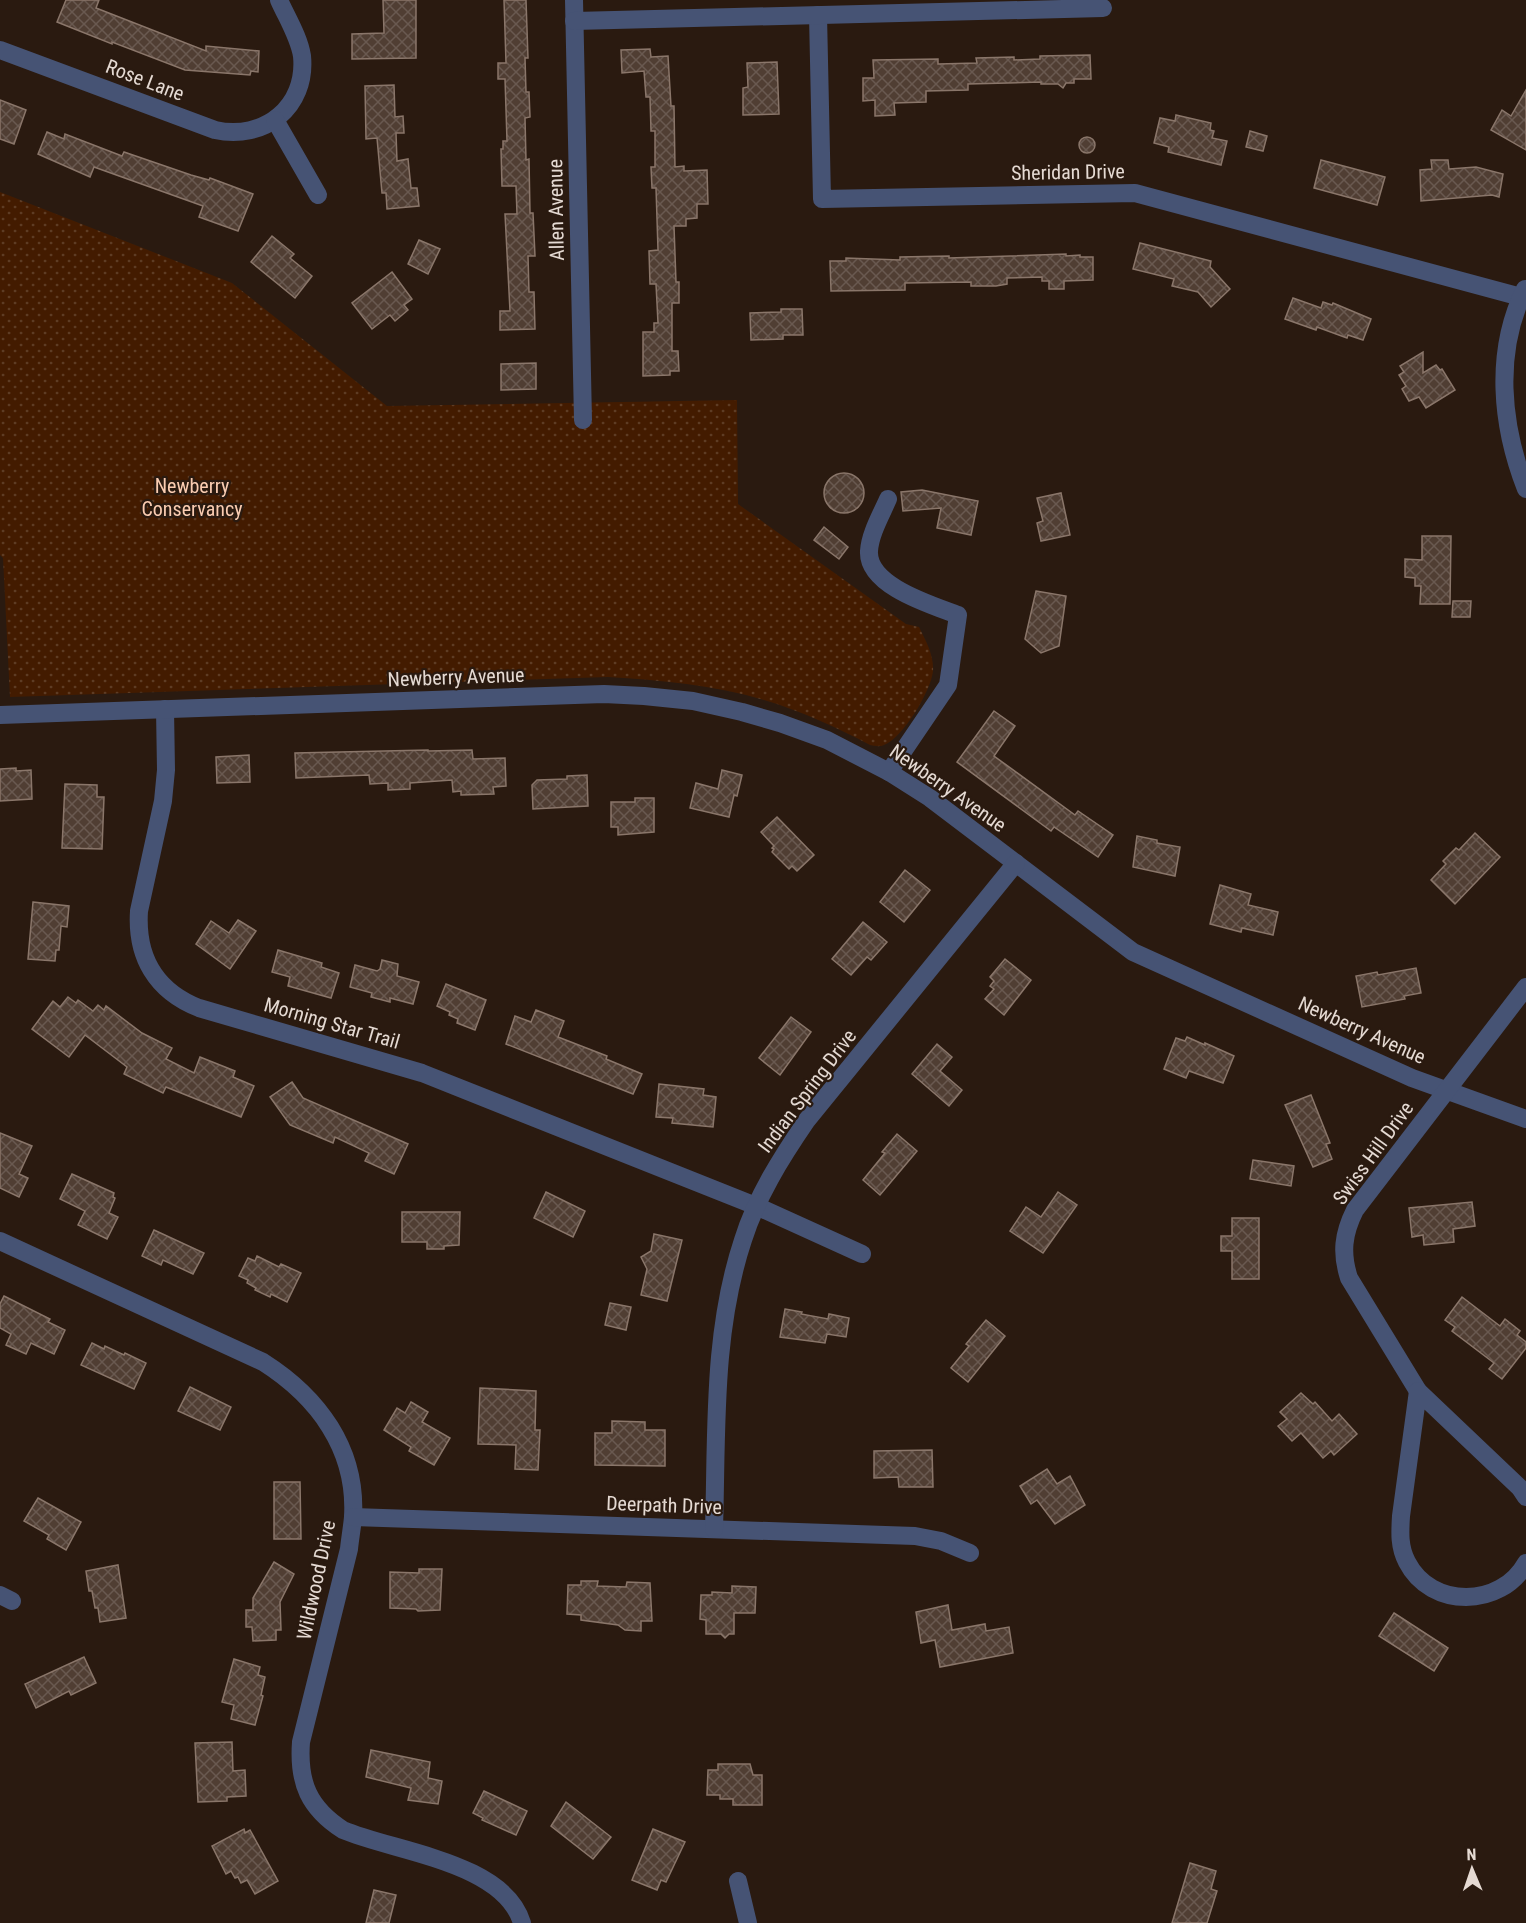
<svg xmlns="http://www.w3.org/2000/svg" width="1526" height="1923" viewBox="0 0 1526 1923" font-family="'Roboto Condensed',sans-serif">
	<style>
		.park { fill: url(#park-dots) }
		.building { fill: url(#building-cross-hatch); stroke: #8a766a; stroke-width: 1.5 }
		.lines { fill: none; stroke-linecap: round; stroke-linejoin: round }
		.minor { stroke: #465374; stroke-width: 18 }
		.labels { text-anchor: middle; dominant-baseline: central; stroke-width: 4.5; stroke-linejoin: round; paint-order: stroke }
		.street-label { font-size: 20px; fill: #e5dad3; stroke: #2a1a10 }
		.park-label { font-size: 20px; fill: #faccb1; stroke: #2a1a10 }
	</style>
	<defs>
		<pattern id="park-dots" width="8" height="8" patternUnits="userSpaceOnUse" patternTransform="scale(1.5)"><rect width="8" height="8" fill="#431b00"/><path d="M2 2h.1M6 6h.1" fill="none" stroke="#5e3c24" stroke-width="1.8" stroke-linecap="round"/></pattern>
		<pattern id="building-cross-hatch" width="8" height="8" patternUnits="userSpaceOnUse" patternTransform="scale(1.5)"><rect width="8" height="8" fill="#503e33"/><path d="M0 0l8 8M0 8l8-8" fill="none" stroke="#695950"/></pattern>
	</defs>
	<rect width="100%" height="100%" fill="#2a1a10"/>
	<path class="park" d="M0,192L232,283L387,406L737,400L738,504L906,624L919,627C926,641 934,655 933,671C931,691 903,738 884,745C880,747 875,746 870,745C836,727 801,711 764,700C714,685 660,680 608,677L10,697L3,558L0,555Z"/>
	<g class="building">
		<polygon points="66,0 99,0 96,8 206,51 206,46 259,51 258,72 251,71 250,75 185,70 112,42 112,44 57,22"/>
		<polygon points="383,0 416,0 416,58 352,59 352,34 384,33"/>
		<polygon points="504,0 526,0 528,58 525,58 526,92 529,92 530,117 525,118 526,160 529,159 530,213 533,213 535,256 528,256 529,292 534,292 535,329 500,330 500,311 510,311 505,214 517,214 516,186 502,186 501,149 503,149 503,141 507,141 505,79 498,79 498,63 506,63"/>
		<polygon points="650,49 651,57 668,56 671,106 674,106 675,167 684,166 684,171 707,170 708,204 697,204 697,218 686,219 686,226 674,226 676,282 679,282 679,303 672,303 672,351 678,351 679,371 670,371 670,375 643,376 643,332 654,332 654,323 658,323 656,284 650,284 649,251 658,250 656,188 652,188 651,167 655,167 655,131 651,131 650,97 646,97 644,71 622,73 621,50"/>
		<polygon points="1090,55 1091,79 1074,79 1074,83 1066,83 1063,88 1058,84 1041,84 1041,82 968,84 968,90 926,91 926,102 894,103 895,115 875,116 875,100 863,101 863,78 874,78 873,60 938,59 938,64 977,63 976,58 1014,57 1014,60 1040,59 1040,56"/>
		<polygon points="777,62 779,114 743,115 743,88 748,87 747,63"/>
		<polygon points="394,85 395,117 403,116 404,133 396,133 397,161 408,159 411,188 417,188 419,206 387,209 386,193 382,193 377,138 366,139 365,86"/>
		<polygon points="1526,90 1526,150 1491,130 1502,110 1511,116"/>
		<polygon points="0,100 26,110 14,144 0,139"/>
		<polygon points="1176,115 1211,123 1210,130 1214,131 1212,138 1227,141 1221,165 1168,152 1169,147 1154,143 1160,118 1175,121"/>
		<polygon points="1250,131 1267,136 1263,151 1246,147"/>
		<polygon points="47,132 64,139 65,134 122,156 124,152 191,175 209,180 210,178 253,194 238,231 199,217 203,206 94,167 90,177 38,154"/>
		<circle cx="1087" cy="145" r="8"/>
		<polygon points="1321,160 1385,177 1377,205 1314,188"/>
		<polygon points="1431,160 1448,160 1449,169 1476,167 1503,174 1499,197 1492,195 1421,201 1420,170 1432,169"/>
		<polygon points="272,236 294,254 290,258 312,276 295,298 251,262"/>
		<polygon points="419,240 440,249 428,274 408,264"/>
		<polygon points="1140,243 1211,261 1210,267 1230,289 1211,307 1198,292 1172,286 1174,279 1133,269"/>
		<polygon points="1066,254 1066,256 1080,255 1080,257 1093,257 1093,280 1064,281 1064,289 1049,289 1049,281 1042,281 1042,277 1007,278 1007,284 996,286 971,286 971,282 905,283 905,290 831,291 830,261 846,261 846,258 900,260 900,257 949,256 949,258"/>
		<polygon points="392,272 412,299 404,305 408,310 395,321 390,315 372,329 352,303"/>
		<polygon points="1293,298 1321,308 1323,302 1332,305 1333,303 1371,319 1363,340 1348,335 1347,338 1317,327 1316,330 1285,319"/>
		<polygon points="781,309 802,309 803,335 783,335 783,339 751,340 750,313 781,312"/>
		<polygon points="1423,352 1423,373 1436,365 1440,370 1442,369 1455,390 1426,408 1419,397 1409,401 1402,389 1406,386 1399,375 1404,372 1400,366"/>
		<polygon points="536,363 536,389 501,390 501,364"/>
		<circle cx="844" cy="493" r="20"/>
		<polygon points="922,490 978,501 971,535 937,528 941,508 903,511 901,492"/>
		<polygon points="1061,493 1070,535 1041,541 1037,523 1043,521 1037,498"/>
		<polygon points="824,527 848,547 839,559 814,540"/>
		<polygon points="1422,536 1451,536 1450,604 1420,604 1421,586 1415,586 1415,578 1405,577 1405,559 1422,560"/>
		<polygon points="1036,591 1066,596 1059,646 1041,653 1025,639"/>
		<polygon points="1453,601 1471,601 1470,617 1452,617"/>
		<polygon points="994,711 1015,726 994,756 1075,815 1078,811 1113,835 1098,857 1054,827 1051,831 957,762"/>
		<polygon points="428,750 428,751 472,750 473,759 505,758 506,786 493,787 494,794 461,795 461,791 453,792 452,780 410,783 410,789 388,790 388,783 370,784 369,775 296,778 295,753"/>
		<polygon points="249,755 250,782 217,783 216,757"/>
		<polygon points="16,768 16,771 31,770 32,799 0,801 0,769"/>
		<polygon points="722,770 742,775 737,796 734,795 729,817 690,808 696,783 718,789"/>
		<polygon points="587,775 588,806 533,809 532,785 537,780 567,779 567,776"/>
		<polygon points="65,784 97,785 97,797 104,797 102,849 62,848"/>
		<polygon points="635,798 654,798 654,832 618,835 618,827 611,827 611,802 635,802"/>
		<polygon points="777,817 814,855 797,871 792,866 789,869 772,852 774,849 772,848 774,846 761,832"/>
		<polygon points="1475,833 1500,857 1455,904 1431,880 1446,864 1443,861 1456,848 1459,850"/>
		<polygon points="1137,836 1157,840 1157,843 1180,847 1175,876 1133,867"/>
		<polygon points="905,870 930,890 904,922 880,902"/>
		<polygon points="1220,885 1251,894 1248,905 1278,912 1273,935 1242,928 1241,932 1210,924"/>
		<polygon points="33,902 69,906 67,927 61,926 59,950 56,950 55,961 28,959"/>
		<polygon points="238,920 256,931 230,969 196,944 211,921 229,933"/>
		<polygon points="863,922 887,942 871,960 867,957 851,975 832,959"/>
		<polygon points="278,950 322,963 321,967 339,973 331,998 288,986 290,977 272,972"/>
		<polygon points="1005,959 1031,980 1004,1015 985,999 994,989 990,986 994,981 990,977"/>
		<polygon points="382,960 398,964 397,976 419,982 413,1004 390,998 390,1002 371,997 372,993 350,987 355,965 377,971 380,969"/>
		<polygon points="1416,968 1421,993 1404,996 1405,999 1362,1007 1356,976 1377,972 1378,975"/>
		<polygon points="446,984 486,1000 475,1030 457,1023 458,1019 449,1015 450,1012 437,1006"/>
		<polygon points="68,997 76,1003 78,1000 93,1011 98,1005 104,1010 106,1006 142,1033 172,1048 166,1059 194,1073 200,1057 235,1071 233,1077 254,1086 241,1117 166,1087 163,1093 124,1074 127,1067 85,1035 69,1057 32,1029 53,1001 60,1007"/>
		<polygon points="536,1010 564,1021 558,1037 607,1056 606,1059 642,1074 633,1094 506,1044 515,1016 531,1022"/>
		<polygon points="791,1017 811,1032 780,1075 759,1058"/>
		<polygon points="1187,1037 1205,1045 1205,1043 1234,1056 1223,1083 1189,1071 1186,1078 1164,1069 1176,1038 1185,1041"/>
		<polygon points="937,1044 952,1057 940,1071 962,1090 949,1106 912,1074"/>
		<polygon points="292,1082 303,1098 408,1144 394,1174 365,1161 369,1153 335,1137 333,1143 290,1125 270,1097"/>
		<polygon points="659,1084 704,1089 703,1095 716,1097 713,1127 672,1123 673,1118 656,1117"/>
		<polygon points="1311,1095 1330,1143 1326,1144 1332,1159 1313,1167 1285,1105"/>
		<polygon points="0,1133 32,1146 19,1174 28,1178 19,1197 0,1188"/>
		<polygon points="897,1134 917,1151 880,1195 863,1180 885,1153 882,1152"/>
		<polygon points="1253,1160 1294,1166 1291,1186 1250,1179"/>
		<polygon points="72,1174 114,1193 113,1197 115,1198 109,1213 118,1217 107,1239 78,1225 85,1211 60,1199"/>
		<polygon points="546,1192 585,1211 573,1237 534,1218"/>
		<polygon points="1058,1192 1077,1205 1043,1253 1010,1231 1026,1207 1041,1217"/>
		<polygon points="1472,1202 1475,1226 1453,1229 1454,1242 1424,1245 1423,1235 1412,1237 1409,1208"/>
		<polygon points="402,1212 460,1212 459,1245 444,1246 444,1249 427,1249 427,1242 402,1242"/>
		<polygon points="1232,1218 1259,1218 1259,1279 1232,1279 1232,1251 1221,1251 1221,1236 1232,1236"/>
		<polygon points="154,1230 204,1253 193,1274 163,1260 161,1265 142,1256"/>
		<polygon points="654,1234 682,1240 667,1301 641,1295 647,1269 641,1257 651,1251"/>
		<polygon points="257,1256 279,1267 281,1264 301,1273 287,1302 271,1294 270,1297 255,1290 256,1288 247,1283 248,1280 239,1276 248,1258 255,1261"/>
		<polygon points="4,1296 50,1319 48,1322 65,1330 54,1354 31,1343 26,1354 6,1345 11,1334 0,1328 0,1304"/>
		<polygon points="1462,1297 1500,1326 1505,1319 1520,1331 1517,1335 1526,1342 1526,1348 1502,1379 1489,1369 1494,1363 1452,1331 1455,1327 1445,1320"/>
		<polygon points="610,1303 631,1307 626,1330 605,1325"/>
		<polygon points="785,1309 802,1312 801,1314 828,1319 829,1314 849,1318 846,1337 827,1334 825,1343 780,1337"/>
		<polygon points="986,1320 1005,1336 968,1382 951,1368 969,1346 966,1344"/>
		<polygon points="92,1343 104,1349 105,1346 124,1355 125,1353 146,1363 134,1389 81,1365"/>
		<polygon points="190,1387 231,1407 220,1430 178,1411"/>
		<polygon points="480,1388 536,1391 535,1430 540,1430 538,1470 515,1469 516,1445 478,1444"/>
		<polygon points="1301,1393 1313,1404 1315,1402 1332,1421 1339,1414 1357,1434 1334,1455 1331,1451 1323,1458 1301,1433 1292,1441 1278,1426 1287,1419 1280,1412"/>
		<polygon points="411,1402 428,1412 422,1422 450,1438 434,1465 409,1451 411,1447 384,1430 397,1408 405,1413"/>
		<polygon points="612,1421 645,1422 645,1430 665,1430 665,1466 595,1465 595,1433 612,1433"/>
		<polygon points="932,1450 933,1487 899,1487 898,1477 874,1478 874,1451"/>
		<polygon points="1047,1469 1057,1484 1070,1476 1085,1505 1055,1524 1037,1500 1031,1504 1020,1486"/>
		<polygon points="274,1482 300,1482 301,1539 274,1539"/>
		<polygon points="38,1498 81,1522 66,1550 47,1539 49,1535 24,1521"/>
		<polygon points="274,1562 294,1574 280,1602 281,1630 276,1630 276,1640 253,1641 252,1627 246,1627 246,1610 253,1610 253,1598"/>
		<polygon points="118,1565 126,1618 100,1622 98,1608 95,1608 92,1591 89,1591 86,1571"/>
		<polygon points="419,1569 442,1569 440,1610 418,1611 416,1609 390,1608 390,1572 419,1573"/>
		<polygon points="581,1581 598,1581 597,1586 626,1587 627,1582 650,1583 652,1621 641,1621 641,1631 625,1630 618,1625 581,1620 581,1615 567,1614 568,1585 581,1585"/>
		<polygon points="732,1586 756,1587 755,1613 734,1613 734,1634 729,1634 725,1638 721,1634 706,1634 706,1620 700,1619 701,1595 712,1595 712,1592 732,1593"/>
		<polygon points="948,1605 952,1630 985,1624 986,1631 1009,1627 1013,1653 940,1667 935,1640 921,1643 916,1612"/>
		<polygon points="1394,1613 1448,1648 1434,1671 1379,1636"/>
		<polygon points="84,1657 96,1683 71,1695 69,1691 36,1708 25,1684"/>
		<polygon points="234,1659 260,1667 258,1675 265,1677 261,1695 263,1696 255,1725 231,1719 234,1705 222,1702"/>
		<polygon points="232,1742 233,1771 245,1770 246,1796 227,1797 227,1801 198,1802 195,1743"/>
		<polygon points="371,1750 430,1762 428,1778 442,1781 438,1804 408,1800 411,1788 366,1777"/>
		<polygon points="718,1764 750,1764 753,1775 762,1775 762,1805 733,1805 733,1799 720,1799 720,1795 707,1795 708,1770 718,1770"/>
		<polygon points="484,1791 527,1811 516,1835 482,1820 483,1818 473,1813"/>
		<polygon points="566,1802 611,1837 593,1859 551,1826"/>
		<polygon points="244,1829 245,1833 250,1830 278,1881 255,1894 247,1880 241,1883 238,1877 235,1878 231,1871 226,1874 212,1846"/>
		<polygon points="653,1829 685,1842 666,1882 661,1880 657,1890 632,1880"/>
		<polygon points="1190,1863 1216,1871 1211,1889 1217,1891 1207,1923 1172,1923"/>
		<polygon points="374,1890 396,1895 389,1923 366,1923"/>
	</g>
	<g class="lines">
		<g class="minor">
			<polyline points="574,0 583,420"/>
			<polyline points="818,15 822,199 1135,193 1521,297"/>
			<polyline points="574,21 1103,8"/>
			<path d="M0,50L215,130C264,141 307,107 302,56C299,37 287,18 279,0"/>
			<polyline points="275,120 318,195"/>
			<path d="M1525,289C1494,352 1501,425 1526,489"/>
			<path d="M888,499C881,515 870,534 869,551C867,586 932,605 958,615L948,685L889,772"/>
			<path d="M165,709L166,770L163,801L139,911C136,957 156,991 199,1008L422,1073L756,1206L862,1254"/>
			<polyline points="0,715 604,694 644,696 693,701 742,712 780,723 827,740 889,772 930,798 1133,952 1412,1078 1526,1119"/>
			<path d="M0,1241L263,1362C318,1397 357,1449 353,1517C352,1528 350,1539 349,1549L301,1742C298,1783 309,1808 343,1830C395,1852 504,1862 522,1923"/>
			<path d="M1418,1391L1349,1278C1341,1253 1343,1234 1355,1210L1526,987"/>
			<path d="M1526,1497L1520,1488L1418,1391L1401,1516C1400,1532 1399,1547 1407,1562C1431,1609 1501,1608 1526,1563"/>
			<polyline points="353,1517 915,1536 941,1541 970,1553"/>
			<path d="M714,1529C717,1433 712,1333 743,1240C757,1196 781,1158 807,1120L1016,863"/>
			<polyline points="0,1595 12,1601"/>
			<polyline points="738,1881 748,1923"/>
		</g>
	</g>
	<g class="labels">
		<g class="street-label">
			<text transform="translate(145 80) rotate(21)">Rose Lane</text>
			<text transform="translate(1068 172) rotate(-1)">Sheridan Drive</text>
			<text transform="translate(556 210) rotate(-91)">Allen Avenue</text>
			<text transform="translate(456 677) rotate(-2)">Newberry Avenue</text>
			<text transform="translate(948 788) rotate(35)">Newberry Avenue</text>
			<text transform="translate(332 1023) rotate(16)">Morning Star Trail</text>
			<text transform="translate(1362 1030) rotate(24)">Newberry Avenue</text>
			<text transform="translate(807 1091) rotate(-53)">Indian Spring Drive</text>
			<text transform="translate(1373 1153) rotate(-54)">Swiss Hill Drive</text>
			<text transform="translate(664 1505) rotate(2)">Deerpath Drive</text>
			<text transform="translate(316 1580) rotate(-78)">Wildwood Drive</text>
		</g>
		<g class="park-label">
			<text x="192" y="486">Newberry<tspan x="192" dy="23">Conservancy</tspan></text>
		</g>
	</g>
	<g transform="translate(1472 1869) rotate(358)" stroke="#2a1a10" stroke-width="4.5" paint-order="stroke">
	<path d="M0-4.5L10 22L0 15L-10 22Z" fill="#e5dad3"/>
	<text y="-9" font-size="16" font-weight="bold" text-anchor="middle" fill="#e5dad3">N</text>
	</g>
</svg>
